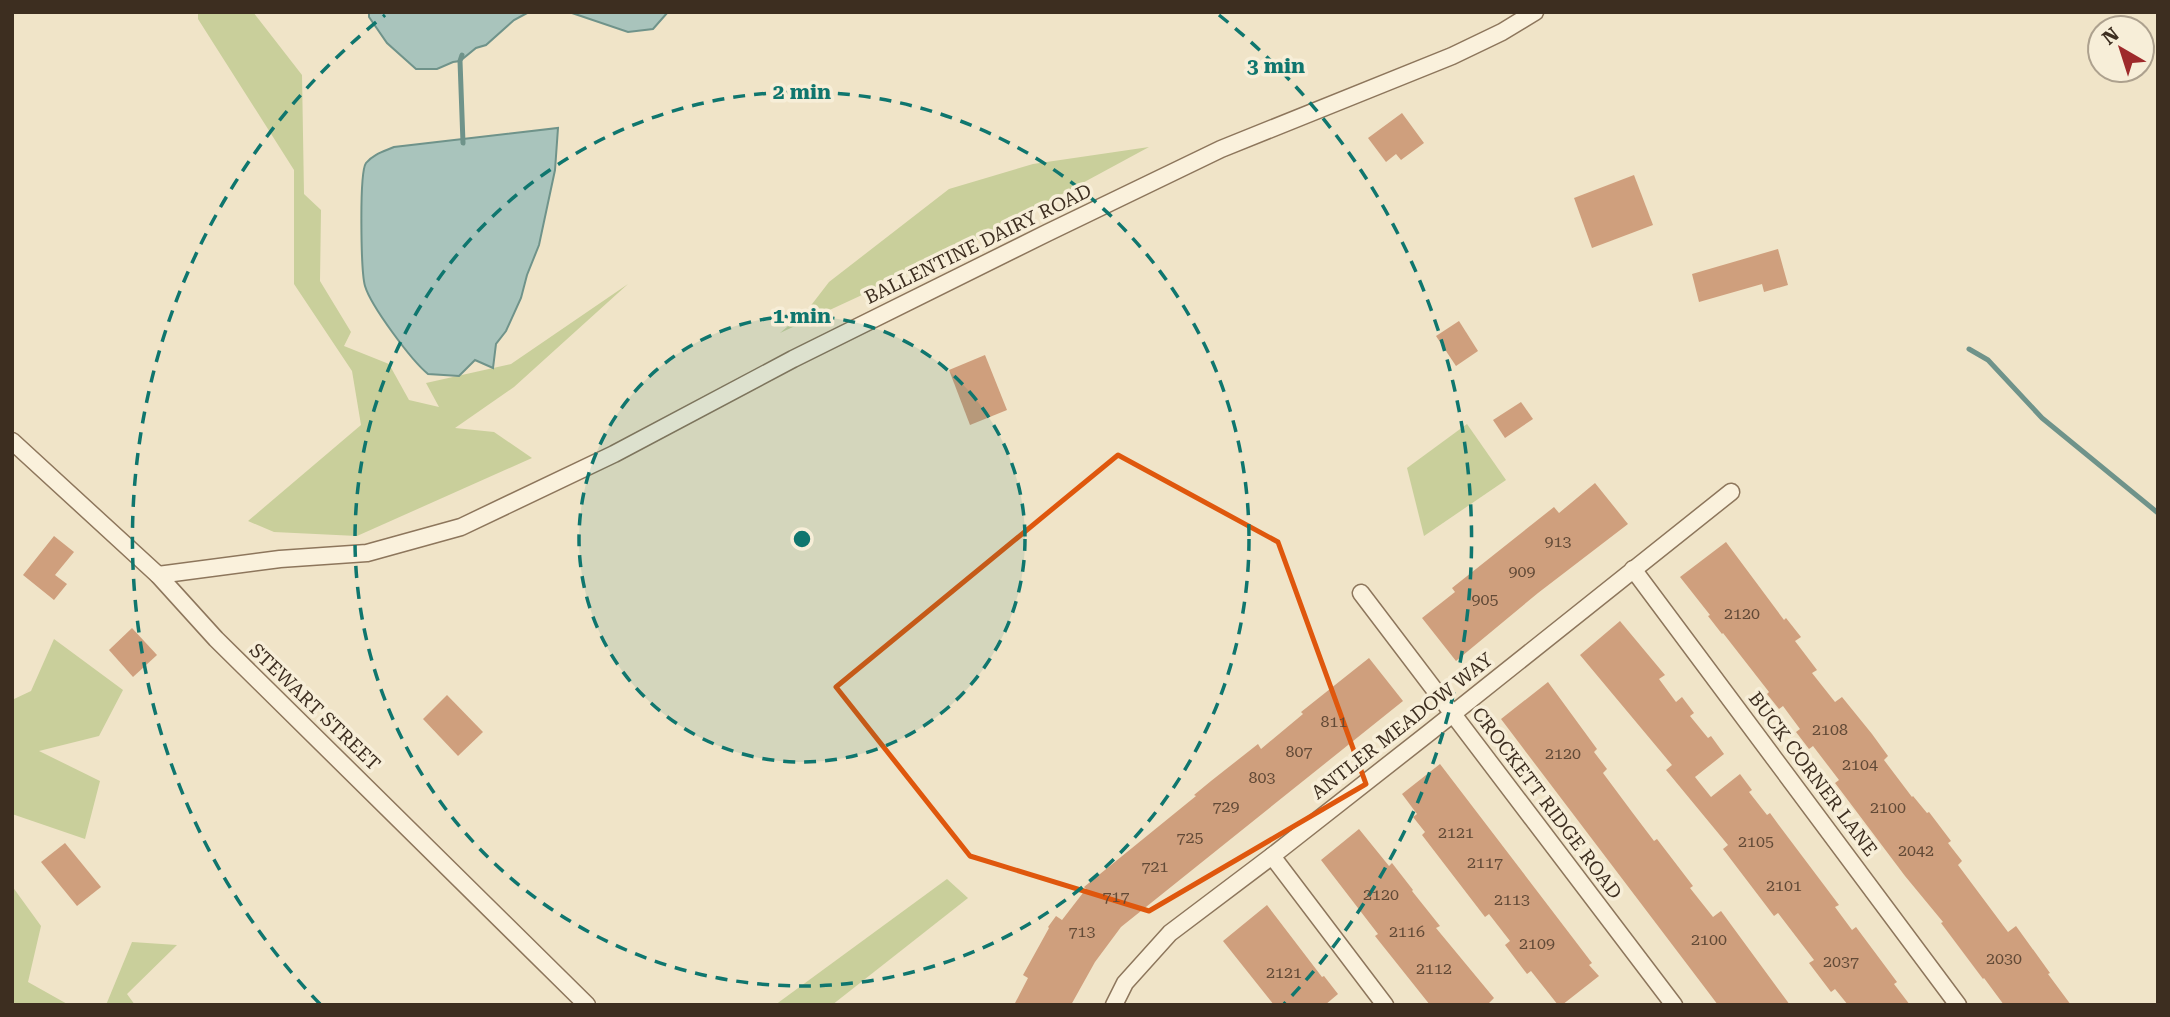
<svg xmlns="http://www.w3.org/2000/svg" width="2170" height="1017" viewBox="0 0 2170 1017" font-family="'Roboto Serif',serif">
	<style>
		.green { fill: #c9cf9b }
		.water { fill: #a9c4bc; stroke: #6f938a; stroke-width: 2 }
		.lines { fill: none; stroke-linecap: round; stroke-linejoin: round }
		.stream { stroke: #6f938a; stroke-width: 5 }
		.building { fill: #cf9f7d }
		.minor-casing { stroke: #8d765c; stroke-width: 19 }
		.minor { stroke: #faf1dc; stroke-width: 16 }
		.marked { fill: none; stroke: #df570d; stroke-width: 5; stroke-linejoin: round }
		.ring { fill: none; stroke: #0f766e; stroke-width: 3.5; stroke-dasharray: 12 9 }
		.labels { text-anchor: middle; dominant-baseline: central; stroke-width: 7; stroke-linejoin: round; paint-order: stroke }
		.number-label { font-size: 16px; fill: #624a37 }
		.street-label { font-size: 19px; fill: #3d2e20; stroke: #f7eed8 }
		.centre { fill: #0f766e; stroke: #f7eed8; stroke-width: 3.5 }
		.ring-label { font-size: 21px; text-anchor: middle; font-weight: bold; fill: #0f766e; stroke: #f7eed8; stroke-width: 7; stroke-linejoin: round; paint-order: stroke }
	</style>
	<rect width="100%" height="100%" fill="#f0e4c8"/>
	<g class="green">
		<polygon points="198,12 253,12 302,75 304,194 321,210 320,281 351,332 344,346 389,364 409,400 439,407 426,383 511,364 628,284 514,387 455,428 494,432 532,458 357,536 274,532 248,521 361,425 352,371 294,284 294,170 198,19"/>
		<polygon points="1149,147 957,251 780,333 809,308 829,282 949,189 1033,164"/>
		<polygon points="1467,424 1506,480 1424,536 1407,468"/>
		<polygon points="54,639 123,690 99,736 39,751 100,781 85,839 12,814 12,700 31,691"/>
		<polygon points="947,879 968,898 832,1005 775,1005"/>
		<polygon points="12,886 41,926 28,982 69,1005 12,1005"/>
		<polygon points="132,942 177,945 127,994 135,1005 106,1005"/>
	</g>
	<g class="water">
		<polygon points="369,12 529,12 514,20 486,45 476,48 460,61 453,62 437,69 416,69 387,43 369,17"/>
		<polygon points="569,12 668,12 653,29 628,32"/>
		<path d="M558,128L555,170L539,245L527,275L521,298L506,331L496,344L493,368L475,360L459,376L428,374C411,360 371,306 365,286C361,272 359,173 366,163C373,154 385,151 394,147Z"/>
	</g>
	<g class="lines">
		<g class="stream">
			<polyline points="462,55 460,61 463,143"/>
			<polyline points="1969,349 1988,360 2042,418 2158,513"/>
		</g>
	</g>
	<g class="building">
		<polygon points="1402,113 1424,143 1401,160 1396,154 1386,162 1368,138"/>
		<polygon points="1634,175 1653,225 1592,248 1574,198"/>
		<polygon points="1778,249 1788,285 1764,292 1762,284 1699,302 1692,274"/>
		<polygon points="1459,321 1478,351 1456,366 1436,336"/>
		<polygon points="985,355 1007,410 970,425 949,370"/>
		<polygon points="1521,402 1533,419 1505,438 1493,420"/>
		<polygon points="1595,483 1628,524 1538,593 1456,661 1422,618 1455,592 1452,588 1554,507 1559,513"/>
		<polygon points="54,536 74,552 55,575 67,584 54,600 23,575"/>
		<polygon points="1726,542 1784,620 1786,618 1801,637 1795,641 1817,670 1812,673 1835,702 1842,697 1872,734 1888,756 1884,760 1912,797 1913,796 1927,813 1929,812 1951,841 1948,843 1962,861 1958,865 2008,932 2016,926 2050,973 2048,974 2071,1005 2004,1005 1984,978 1983,979 1941,923 1943,922 1905,876 1835,783 1839,780 1813,746 1809,749 1796,732 1800,729 1783,706 1779,709 1767,694 1769,692 1723,633 1722,634 1708,616 1710,615 1680,577"/>
		<polygon points="1620,621 1665,675 1659,679 1676,702 1682,697 1694,713 1690,716 1708,738 1711,736 1724,754 1695,777 1711,797 1740,774 1752,790 1749,792 1767,815 1770,813 1781,828 1839,905 1835,907 1852,930 1856,927 1897,982 1894,984 1910,1005 1848,1005 1835,989 1831,992 1809,963 1814,960 1778,913 1774,916 1723,849 1728,845 1666,770 1672,765 1580,655"/>
		<polygon points="132,628 157,655 133,677 109,650"/>
		<polygon points="1369,658 1403,701 1121,927 1095,962 1071,1005 1014,1005 1028,978 1023,975 1049,928 1048,927 1056,916 1062,920 1086,889 1084,887 1196,796 1194,795 1211,781 1258,744 1261,749 1303,714 1301,712"/>
		<polygon points="1548,682 1597,749 1594,752 1607,769 1603,773 1632,812 1654,841 1657,839 1693,886 1690,888 1713,917 1721,911 1790,1005 1718,1005 1529,756 1501,719"/>
		<polygon points="447,695 483,732 458,756 423,719"/>
		<polygon points="1440,764 1592,963 1589,965 1599,976 1562,1005 1558,1005 1531,971 1527,974 1505,945 1510,941 1489,914 1485,917 1422,835 1425,832 1413,817 1417,814 1402,794"/>
		<polygon points="1359,829 1389,866 1392,863 1413,890 1412,891 1440,926 1436,928 1494,998 1487,1005 1430,1005 1375,936 1378,934 1321,860"/>
		<polygon points="65,843 101,887 77,906 41,862"/>
		<polygon points="1267,905 1322,977 1324,976 1338,994 1325,1005 1274,1005 1223,941"/>
	</g>
	<g class="lines">
		<defs>
			<g id="minor">
				<polyline points="12,441 158,575 216,639 587,1005"/>
				<polyline points="1633,569 1958,1005"/>
				<polyline points="158,575 280,559 367,553 461,527 614,454 793,359 1047,233 1221,149 1452,56 1502,32 1535,12"/>
				<polyline points="1361,593 1674,1005"/>
				<polyline points="1272,856 1385,1005"/>
				<polyline points="1114,1005 1125,983 1170,933 1272,856 1430,732 1731,492"/>
			</g>
		</defs>
		<use href="#minor" class="minor-casing"/>
		<use href="#minor" class="minor"/>
	</g>
	<path class="marked" d="M1118,455L1278,542L1366,784L1149,911L970,856L836,687Z"/>
	<circle cx="802" cy="539" r="223" fill="#0f766e" fill-opacity=".12"/>
	<g class="ring">
		<circle cx="802" cy="539" r="223"/>
		<circle cx="802" cy="539" r="447"/>
		<path d="M320 1004A670 670 0 0 1 385 15M1219 15A670 670 0 0 1 1284 1004"/>
	</g>
	<g class="labels">
		<g class="number-label">
			<text x="1558" y="541">913</text>
			<text x="1522" y="571">909</text>
			<text x="1485" y="599">905</text>
			<text x="1742" y="613">2120</text>
			<text x="1334" y="721">811</text>
			<text x="1830" y="729">2108</text>
			<text x="1299" y="751">807</text>
			<text x="1563" y="753">2120</text>
			<text x="1860" y="764">2104</text>
			<text x="1262" y="777">803</text>
			<text x="1226" y="806">729</text>
			<text x="1888" y="807">2100</text>
			<text x="1456" y="832">2121</text>
			<text x="1190" y="837">725</text>
			<text x="1756" y="841">2105</text>
			<text x="1916" y="850">2042</text>
			<text x="1485" y="862">2117</text>
			<text x="1155" y="866">721</text>
			<text x="1784" y="885">2101</text>
			<text x="1381" y="894">2120</text>
			<text x="1116" y="896">717</text>
			<text x="1512" y="899">2113</text>
			<text x="1082" y="931">713</text>
			<text x="1407" y="931">2116</text>
			<text x="1709" y="939">2100</text>
			<text x="1537" y="943">2109</text>
			<text x="2004" y="958">2030</text>
			<text x="1841" y="961">2037</text>
			<text x="1434" y="968">2112</text>
			<text x="1284" y="972">2121</text>
		</g>
		<g class="street-label">
			<text transform="translate(978 244) rotate(-26)">BALLENTINE DAIRY ROAD</text>
			<text transform="translate(315 707) rotate(44)">STEWART STREET</text>
			<text transform="translate(1402 726) rotate(-38)">ANTLER MEADOW WAY</text>
			<text transform="translate(1813 774) rotate(53)">BUCK CORNER LANE</text>
			<text transform="translate(1547 803) rotate(53)">CROCKETT RIDGE ROAD</text>
		</g>
	</g>
	<circle cx="802" cy="539" r="10" class="centre"/>
	<g class="ring-label">
		<text x="1276" y="73">3 min</text>
		<text x="802" y="99">2 min</text>
		<text x="802" y="323">1 min</text>
	</g>
	<rect width="2170" height="1017" fill="none" stroke="#3d2e20" stroke-width="28"/>
	<g transform="translate(2121 49) rotate(321)"><circle r="33" fill="#f7eed8" stroke="#ada18e" stroke-width="2"/>
	<path d="M0-5L12 26L0 18L-12 26Z" fill="#9e2a2b"/>
	<text y="-10" font-size="19" font-weight="bold" text-anchor="middle" fill="#3d2e20">N</text>
	</g>
</svg>
